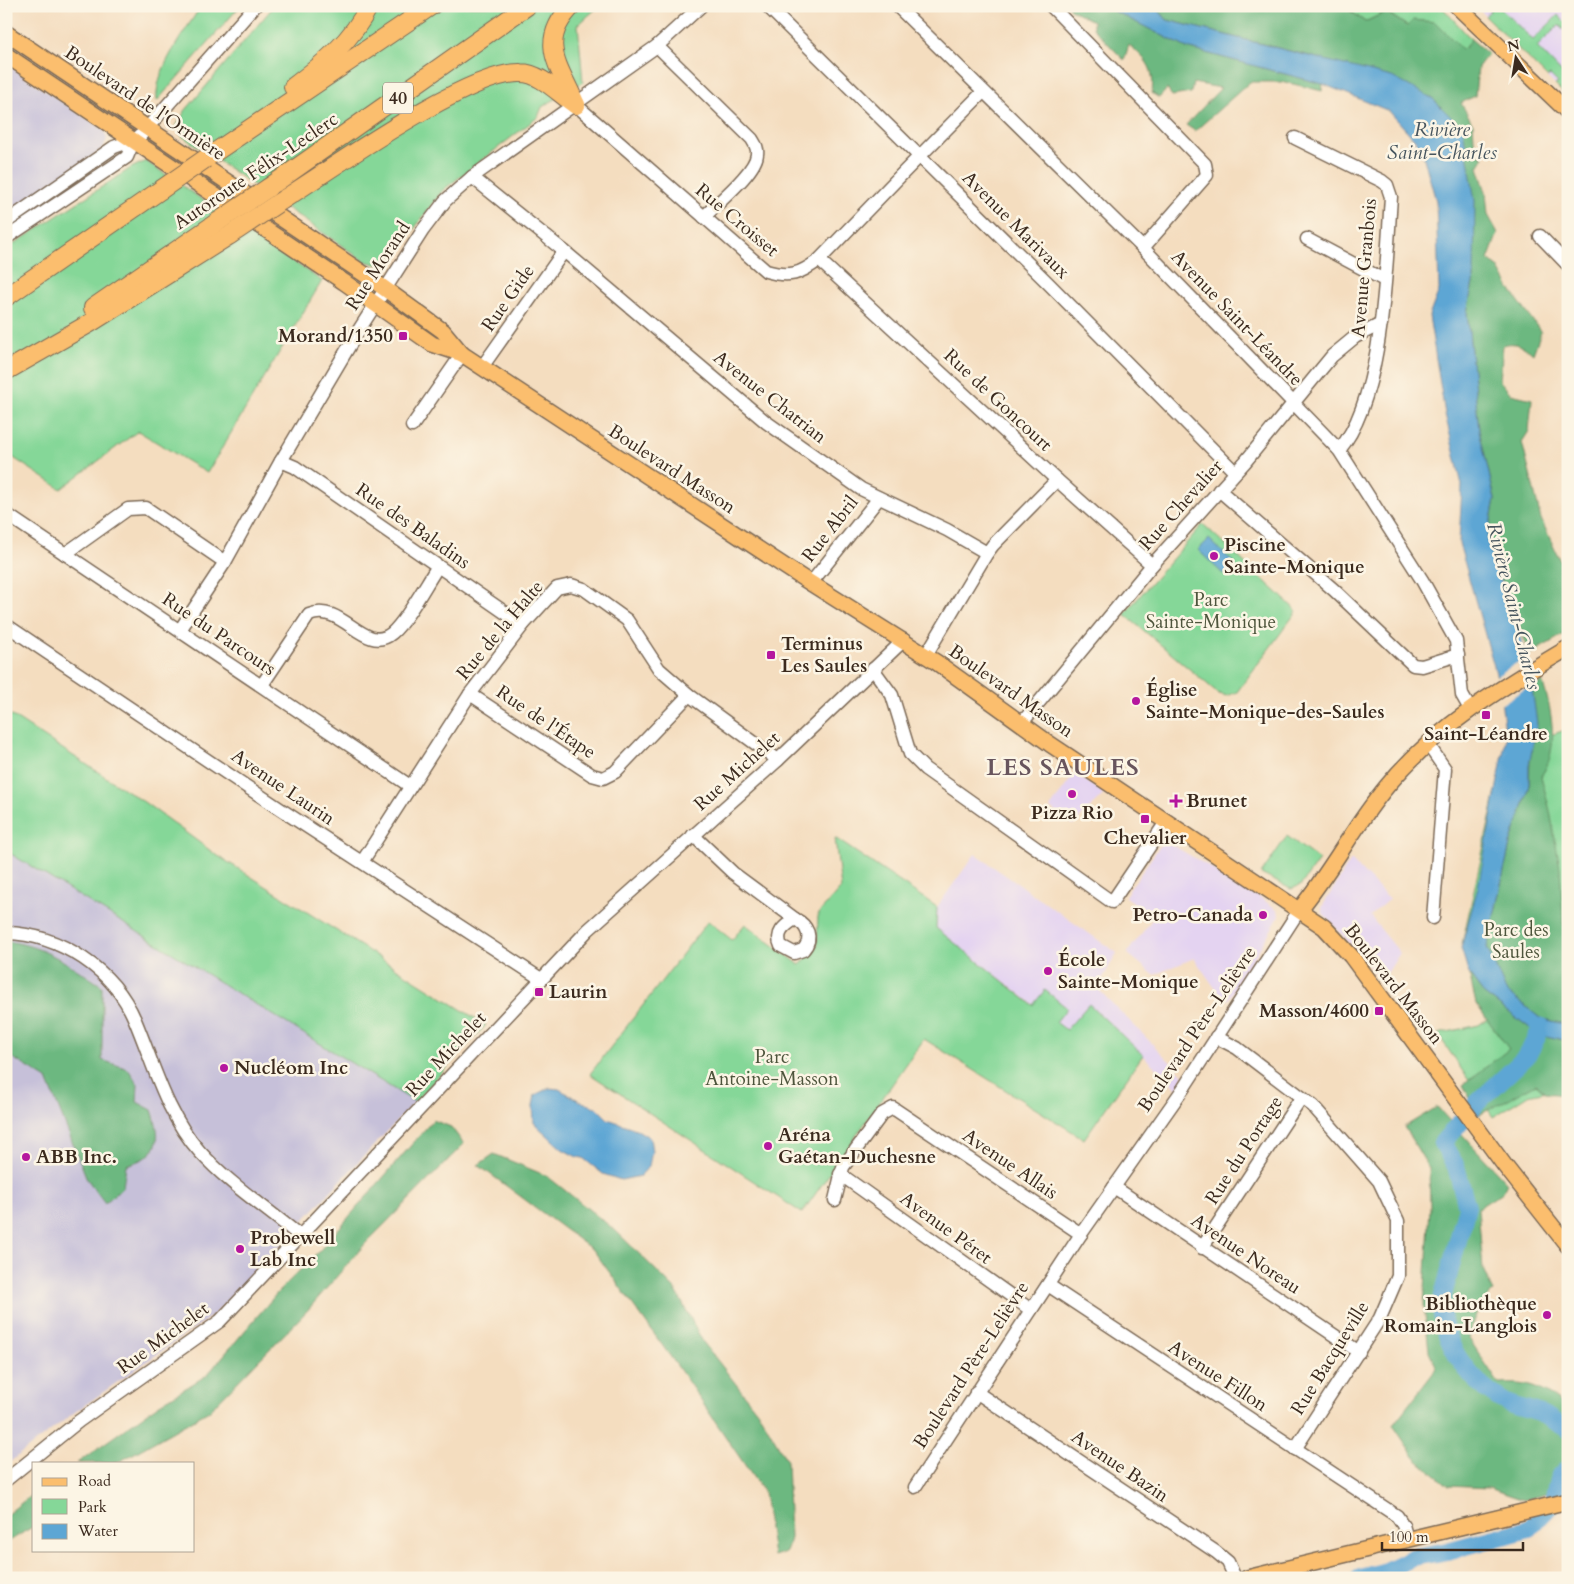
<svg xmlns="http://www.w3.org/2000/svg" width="1574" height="1584" viewBox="0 0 1574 1584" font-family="Cardo,serif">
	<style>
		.built { fill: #e4d3f1 }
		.industrial { fill: #c6c0d9 }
		.green { fill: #85d798; stroke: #60805b }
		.forest { fill: #6cb880; stroke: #54714f }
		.water { fill: #5da6d4; stroke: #4c6879 }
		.pier { fill: #f4ddbf }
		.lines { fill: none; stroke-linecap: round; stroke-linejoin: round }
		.river { stroke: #5da6d4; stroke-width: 18 }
		.minor-casing { stroke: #7c6956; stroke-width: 15 }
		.major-casing { stroke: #7c6956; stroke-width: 18 }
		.highway-casing { stroke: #7c6956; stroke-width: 20 }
		.minor { stroke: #fff; stroke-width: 12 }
		.major { stroke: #fbbe6e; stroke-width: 15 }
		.highway { stroke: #fbbe6e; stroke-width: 18 }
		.highway-bridge-casing { stroke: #7c6956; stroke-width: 20; stroke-linecap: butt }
		.highway-bridge { stroke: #fbbe6e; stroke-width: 18 }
		.poi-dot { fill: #b5179e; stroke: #fcf5e5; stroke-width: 2 }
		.labels { text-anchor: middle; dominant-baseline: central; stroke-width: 5; stroke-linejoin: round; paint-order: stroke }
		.shield { fill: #fcf5e5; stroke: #75675a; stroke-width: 1 }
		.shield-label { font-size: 18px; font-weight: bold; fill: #3b2a1e }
		.street-label { font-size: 19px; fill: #3b2a1e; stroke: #fcf5e5 }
		.poi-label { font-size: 19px; font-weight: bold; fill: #3b2a1e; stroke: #fcf5e5; text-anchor: start }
		.park-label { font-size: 19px; fill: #4e553c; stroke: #fcf5e5 }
		.water-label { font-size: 20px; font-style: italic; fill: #47555e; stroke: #fcf5e5 }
		.district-label { font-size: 24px; font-weight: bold; letter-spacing: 1px; fill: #68555d; stroke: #fcf5e5 }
	</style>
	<rect width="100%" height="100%" fill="#fcf5e5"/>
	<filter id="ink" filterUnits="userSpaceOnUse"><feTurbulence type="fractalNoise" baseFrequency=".02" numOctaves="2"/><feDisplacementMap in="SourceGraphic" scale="10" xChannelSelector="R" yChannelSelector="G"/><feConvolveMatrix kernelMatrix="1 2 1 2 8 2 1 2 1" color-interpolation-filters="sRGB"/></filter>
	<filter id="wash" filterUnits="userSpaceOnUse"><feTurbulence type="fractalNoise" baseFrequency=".0096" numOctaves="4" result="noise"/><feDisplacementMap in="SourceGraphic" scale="20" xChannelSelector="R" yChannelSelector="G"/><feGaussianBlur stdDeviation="1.12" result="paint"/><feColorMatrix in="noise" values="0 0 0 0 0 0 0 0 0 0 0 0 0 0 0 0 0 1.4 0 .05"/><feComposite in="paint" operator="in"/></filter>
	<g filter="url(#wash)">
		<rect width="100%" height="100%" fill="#f4ddbf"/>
		<g class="built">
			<polygon points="1476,6 1568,6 1568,98"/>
			<polygon points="1075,773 1104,794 1073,825 1050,808"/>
			<polygon points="1164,840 1255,894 1278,910 1279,915 1276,922 1228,1000 1220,995 1194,958 1154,975 1127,953 1154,917 1125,896"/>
			<polygon points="975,854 1117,953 1097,988 1183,1075 1178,1089 1089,1004 1066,1030 936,928 937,907"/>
			<polygon points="1351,860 1389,899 1370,916 1400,953 1382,981 1323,913 1322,907"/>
		</g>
		<g class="industrial">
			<polygon points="6,64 104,130 107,139 102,150 6,213"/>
			<polygon points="6,851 415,1102 216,1313 75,1412 6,1465"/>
		</g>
		<g class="green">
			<path d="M201,6H240L157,101C154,70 185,32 201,6Z"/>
			<polygon points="274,6 599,6 578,25 583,82 542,107 538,117 443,190 396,253 379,265 364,261 182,136 176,127 185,111"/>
			<polygon points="1344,6 1441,6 1471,39 1463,51 1435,22 1407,26 1386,12 1365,22"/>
			<polygon points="1495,6 1498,6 1533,40 1558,15 1568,25 1568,33 1559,25 1537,47 1568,79 1568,98 1555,85 1558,83 1550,75 1547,77 1485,16"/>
			<polygon points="146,161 322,281 207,473 138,431 61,489 6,453 6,249 131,168"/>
			<polygon points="1203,524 1297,611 1237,692 1227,696 1219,694 1124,614"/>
			<polygon points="6,712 144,802 215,854 486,1025 415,1102 6,851"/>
			<polygon points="1568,729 1568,1102 1556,1089 1528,1095 1493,1117 1438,1034 1479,1025 1487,1019 1462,944 1505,751"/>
			<polygon points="1287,836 1319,860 1301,885 1291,889 1261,874"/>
			<polygon points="835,838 937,907 936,928 1033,1005 1045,990 1067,1008 1056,1022 1066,1030 1089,1004 1143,1055 1084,1139 924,1039 802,1213 590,1074 708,921 732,940 745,924 800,965 817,946 818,914 841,888"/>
		</g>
		<g class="forest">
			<path d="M1068,6H1104L1187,48L1323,84L1322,91L1285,82H1250L1195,131L1186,125L1221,88L1193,83L1191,93L1172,96L1167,89L1159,98L1152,93C1155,68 1147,60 1129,45L1124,60L1093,28V21L1070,9Z"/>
			<path d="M1155,6H1344L1365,22L1386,12L1407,26L1413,20L1435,22L1463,50L1471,39L1488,54L1478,67L1475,96L1461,103L1473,124L1475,152L1484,157L1478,167L1486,192L1488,215L1498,233L1488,260L1498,267L1512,292L1541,332L1533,354C1524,346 1515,341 1503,345L1500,381L1511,394L1532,399L1529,431L1522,442L1541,519L1568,578V632L1530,654L1487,540L1495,499L1479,430L1467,312L1474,278L1463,129L1314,57L1167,20Z"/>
			<path d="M1542,681C1552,709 1560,750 1541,776L1550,811L1560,868L1563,924L1568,930V1025L1540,1018L1505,991L1487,947L1510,844L1529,789L1532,688Z"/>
			<path d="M6,941C45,946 70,965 102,986V1060L128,1069L138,1084L137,1102L152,1110C163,1142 159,1156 126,1165L123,1187L105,1203L87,1179L47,1079L6,1054Z"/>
			<polygon points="1469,974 1483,993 1538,1034 1568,1041 1568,1099 1565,1095 1546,1093 1536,1084 1479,1115 1463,1085 1509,1049 1476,1004"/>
			<path d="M1437,1107L1507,1183L1503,1192L1478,1208L1483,1269L1493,1292L1479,1306L1468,1337L1499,1384C1532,1382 1541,1389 1568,1407V1488L1524,1500L1489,1488L1448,1486L1415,1458L1393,1425L1437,1368L1429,1351L1424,1305L1430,1208L1429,1168L1404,1127Z"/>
			<polygon points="433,1120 451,1127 464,1144 365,1244 306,1312 209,1411 117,1463 77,1463 158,1405 207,1375 278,1292 321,1249"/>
			<polygon points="494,1154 547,1176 616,1231 675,1289 703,1342 761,1416 787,1461 790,1538 786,1552 773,1556 764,1493 678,1367 594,1251 478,1165"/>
			<polygon points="34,1493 34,1526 6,1543 6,1515"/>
		</g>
		<g class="water">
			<polygon points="1104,6 1155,6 1167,20 1392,77 1432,98 1463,129 1475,201 1474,278 1467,312 1479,430 1495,499 1487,540 1528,660 1537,723 1529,766 1529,789 1510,844 1487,947 1506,991 1540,1018 1568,1025 1568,1041 1538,1034 1483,993 1469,974 1461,948 1478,887 1506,738 1499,684 1459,543 1462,485 1445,414 1429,316 1439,290 1436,201 1423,155 1416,141 1389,111 1323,84 1187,48"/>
			<polygon points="1209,539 1235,564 1224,575 1198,550"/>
			<polygon points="549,1088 559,1089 580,1101 597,1108 608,1119 636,1129 650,1138 652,1151 649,1166 640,1176 621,1180 603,1174 583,1158 577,1157 562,1149 534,1123 533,1106 535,1095"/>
		</g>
		<polygon class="pier" points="1529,655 1534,683 1499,706 1495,677"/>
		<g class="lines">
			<g class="river">
				<path d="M1542,1027L1527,1056L1479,1101L1442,1143L1456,1166L1467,1207L1441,1303C1442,1343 1469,1382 1505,1402C1516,1408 1529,1409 1541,1414C1550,1418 1559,1424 1568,1429"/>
				<polyline points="1360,1578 1383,1572 1414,1557 1447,1551 1529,1529 1553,1503 1560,1476 1568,1468"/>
			</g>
		</g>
	</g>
	<g filter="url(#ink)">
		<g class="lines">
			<defs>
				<g id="minor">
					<polyline points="767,6 1048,283 1235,472"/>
					<polyline points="897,6 1143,248 1339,450 1422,580 1456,641 1462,695 1470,709"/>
					<polyline points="1051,6 1205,164 1207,175 1143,248"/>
					<path d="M657,46L752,139C755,144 758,148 757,154C756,172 717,203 704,217"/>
					<path d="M576,105L766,271C790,278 800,274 819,260L905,171L983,92"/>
					<path d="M1295,138L1382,181L1387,185L1391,197C1386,266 1384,398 1339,450"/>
					<polyline points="472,177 564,251 766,422 861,489 947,530 987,553 993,545 1057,480"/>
					<polyline points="6,222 114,147 134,140 141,135 255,6"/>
					<polyline points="1540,236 1568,265"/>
					<polyline points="6,238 127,157 134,140"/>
					<polyline points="1307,239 1384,280"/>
					<polyline points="819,260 1057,480 1152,565"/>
					<polyline points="482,367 564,251"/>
					<polyline points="412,426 462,354"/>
					<polyline points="281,461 295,467 523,625"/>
					<polyline points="1219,490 1334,590 1413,665 1422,666 1458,655"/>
					<polyline points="6,514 410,786"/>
					<polyline points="65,554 128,509 146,508 225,562"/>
					<polyline points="811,583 879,498"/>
					<polyline points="6,625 280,809 541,979"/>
					<polyline points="180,630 225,562 281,461 357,333 423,230 445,201 472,177 657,46 701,6"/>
					<polyline points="926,655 987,553"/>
					<polyline points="873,669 892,695 910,754 925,769 1112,902 1166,822"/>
					<path d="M262,685L309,615C342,601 365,656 392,633C407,620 426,584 438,566"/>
					<polyline points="470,694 592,775 603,778 615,772 689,695"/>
					<polyline points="1021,724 1152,565 1245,462 1332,356 1355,337 1381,324"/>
					<polyline points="1427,743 1445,769 1433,918"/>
					<polyline points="693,835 733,873 795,919"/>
					<polyline points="362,862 470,694 523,625 557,588 571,585 584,589 627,620 659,669 689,695 778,760"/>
					<path d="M795,919C807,925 814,938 803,950L794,953L781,946C775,933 784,926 795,919Z"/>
					<path d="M6,933C60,934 114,970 135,1020C154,1065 166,1114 200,1152C229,1184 268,1209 301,1237"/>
					<polyline points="1216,1037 1237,1048 1313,1106 1379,1181 1398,1221 1398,1276 1380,1318 1295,1449"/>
					<polyline points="840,1174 1031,1310"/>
					<polyline points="1114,1187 1359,1352"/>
					<polyline points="835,1200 843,1167 882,1114 893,1108 1081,1234"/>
					<polyline points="1202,1248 1301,1098"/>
					<polyline points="1048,1285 1397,1516 1403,1525 1407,1539"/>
					<polyline points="976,1392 1216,1552 1228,1562 1235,1578"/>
					<polyline points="6,1480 79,1421 220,1321 588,930 778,760 904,640"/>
					<polyline points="915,1487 1081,1234 1183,1089 1300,909"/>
				</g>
				<g id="major">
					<polyline points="1457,6 1568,112"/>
					<polyline points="6,33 370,278 443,331 462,354"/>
					<polyline points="6,55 344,282 432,344 462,354 801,577 936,662 1050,744 1324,927 1351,956 1505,1166 1568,1246"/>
					<path d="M1300,909C1332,870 1355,824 1388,785C1437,726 1502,687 1568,648"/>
					<polyline points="1247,1578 1568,1501"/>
				</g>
				<g id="highway">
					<path d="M572,6C536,43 560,66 576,105"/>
					<path d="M293,87C323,64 352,41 369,6"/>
					<polyline points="205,159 431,6"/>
					<polyline points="268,188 527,6"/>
					<path d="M284,199C333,168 468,71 521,73C541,73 560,95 576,105"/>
					<polyline points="6,297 162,189"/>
					<polyline points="93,308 219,221"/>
					<polyline points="6,371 92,322 230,235"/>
				</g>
			</defs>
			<use href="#minor" class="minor-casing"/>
			<use href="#major" class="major-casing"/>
			<use href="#highway" class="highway-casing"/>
			<use href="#minor" class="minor"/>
			<use href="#major" class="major"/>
			<use href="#highway" class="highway"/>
			<defs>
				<g id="highway-bridge">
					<polyline points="162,189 205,159"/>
					<polyline points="219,221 268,188"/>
					<polyline points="230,235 284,199"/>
				</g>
			</defs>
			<use href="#highway-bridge" class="highway-bridge-casing"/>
			<use href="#highway-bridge" class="highway-bridge"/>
		</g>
	</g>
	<g class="poi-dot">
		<rect x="398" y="331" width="10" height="10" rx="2.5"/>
		<circle cx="1214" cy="556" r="5"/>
		<rect x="766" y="650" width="10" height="10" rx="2.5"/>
		<circle cx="1136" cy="701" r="5"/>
		<rect x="1481" y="710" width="10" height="10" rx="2.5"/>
		<circle cx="1072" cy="794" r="5"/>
		<path d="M1173.5 793.5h5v5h5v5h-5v5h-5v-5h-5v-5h5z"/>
		<rect x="1140" y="814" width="10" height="10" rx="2.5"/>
		<circle cx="1263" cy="915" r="5"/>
		<circle cx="1048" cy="971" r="5"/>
		<rect x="534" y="987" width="10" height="10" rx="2.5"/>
		<rect x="1374" y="1006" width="10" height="10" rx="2.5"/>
		<circle cx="224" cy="1068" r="5"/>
		<circle cx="768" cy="1146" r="5"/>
		<circle cx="26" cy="1157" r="5"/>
		<circle cx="240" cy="1249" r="5"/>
		<circle cx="1547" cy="1315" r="5"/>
	</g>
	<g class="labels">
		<rect class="shield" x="383" y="82.5" width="30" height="31" rx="4"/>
		<g class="shield-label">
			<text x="398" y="98">40</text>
		</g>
		<g class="street-label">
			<text transform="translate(145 103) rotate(34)">Boulevard de l'Ormière</text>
			<text transform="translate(256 171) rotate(-34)">Autoroute Félix-Leclerc</text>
			<text transform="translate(737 220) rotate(40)">Rue Croisset</text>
			<text transform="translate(1016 225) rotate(45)">Avenue Marivaux</text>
			<text transform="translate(378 266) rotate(-57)">Rue Morand</text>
			<text transform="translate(1364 268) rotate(-85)">Avenue Granbois</text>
			<text transform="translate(508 298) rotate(-55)">Rue Gide</text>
			<text transform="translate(1237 318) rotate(46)">Avenue Saint-Léandre</text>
			<text transform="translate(770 397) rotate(38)">Avenue Chatrian</text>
			<text transform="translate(998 400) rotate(43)">Rue de Goncourt</text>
			<text transform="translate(672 469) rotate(33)">Boulevard Masson</text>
			<text transform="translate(1181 505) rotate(-48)">Rue Chevalier</text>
			<text transform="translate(413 526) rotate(35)">Rue des Baladins</text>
			<text transform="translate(830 529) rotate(-52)">Rue Abril</text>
			<text transform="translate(500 630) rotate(-50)">Rue de la Halte</text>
			<text transform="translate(219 634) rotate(34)">Rue du Parcours</text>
			<text transform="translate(1011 691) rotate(35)">Boulevard Masson</text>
			<text transform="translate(546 722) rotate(34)">Rue de l'Étape</text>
			<text transform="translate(737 771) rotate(-42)">Rue Michelet</text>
			<text transform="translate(283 787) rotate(34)">Avenue Laurin</text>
			<text transform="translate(1394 984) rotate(52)">Boulevard Masson</text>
			<text transform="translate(1197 1029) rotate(-56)">Boulevard Père-Lelièvre</text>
			<text transform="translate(446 1054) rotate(-47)">Rue Michelet</text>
			<text transform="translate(1244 1150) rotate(-57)">Rue du Portage</text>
			<text transform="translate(1010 1164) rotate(34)">Avenue Allais</text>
			<text transform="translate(946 1228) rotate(36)">Avenue Péret</text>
			<text transform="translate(1246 1254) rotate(34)">Avenue Noreau</text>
			<text transform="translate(163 1338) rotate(-36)">Rue Michelet</text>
			<text transform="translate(1330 1358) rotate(-58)">Rue Bacqueville</text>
			<text transform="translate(971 1365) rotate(-57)">Boulevard Père-Lelièvre</text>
			<text transform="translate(1218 1376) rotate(33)">Avenue Fillon</text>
			<text transform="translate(1120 1466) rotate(34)">Avenue Bazin</text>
		</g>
		<g class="poi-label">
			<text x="393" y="336" text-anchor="end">Morand/1350</text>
			<text x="1224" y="545">Piscine<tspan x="1224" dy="22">Sainte-Monique</tspan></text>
			<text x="781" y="644">Terminus<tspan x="781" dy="22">Les Saules</tspan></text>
			<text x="1146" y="690">Église<tspan x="1146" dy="22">Sainte-Monique-des-Saules</tspan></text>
			<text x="1486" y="734" text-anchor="middle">Saint-Léandre</text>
			<text x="1186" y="801">Brunet</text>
			<text x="1072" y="813" text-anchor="middle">Pizza Rio</text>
			<text x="1145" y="838" text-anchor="middle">Chevalier</text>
			<text x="1253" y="915" text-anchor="end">Petro-Canada</text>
			<text x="1058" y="960">École<tspan x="1058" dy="22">Sainte-Monique</tspan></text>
			<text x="549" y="992">Laurin</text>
			<text x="1369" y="1011" text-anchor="end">Masson/4600</text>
			<text x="234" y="1068">Nucléom Inc</text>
			<text x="778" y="1135">Aréna<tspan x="778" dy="22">Gaétan-Duchesne</tspan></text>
			<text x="36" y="1157">ABB Inc.</text>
			<text x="250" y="1238">Probewell<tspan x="250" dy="22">Lab Inc</tspan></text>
			<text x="1537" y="1304" text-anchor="end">Bibliothèque<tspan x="1537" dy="22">Romain-Langlois</tspan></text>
		</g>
		<g class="park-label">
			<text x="1211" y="600">Parc<tspan x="1211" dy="22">Sainte-Monique</tspan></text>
			<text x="1516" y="930">Parc des<tspan x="1516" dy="22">Saules</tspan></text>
			<text x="772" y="1057">Parc<tspan x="772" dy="22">Antoine-Masson</tspan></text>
		</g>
		<g class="water-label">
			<text x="1442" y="129">Rivière<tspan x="1442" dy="23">Saint-Charles</tspan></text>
			<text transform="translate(1514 606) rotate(76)">Rivière Saint-Charles</text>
		</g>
		<g class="district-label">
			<text x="1063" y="767">LES SAULES</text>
		</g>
	</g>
	<rect width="1574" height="1584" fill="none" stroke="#fcf5e5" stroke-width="25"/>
	<rect x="32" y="1462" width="162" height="90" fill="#fcf5e5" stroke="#afa495"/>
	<rect x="42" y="1478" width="25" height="8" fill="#fbbe6e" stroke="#afa495"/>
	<text x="78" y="1486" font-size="15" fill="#3b2a1e">Road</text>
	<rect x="42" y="1499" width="25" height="15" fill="#85d798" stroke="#afa495"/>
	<text x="78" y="1512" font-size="15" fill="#3b2a1e">Park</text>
	<rect x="42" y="1524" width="25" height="15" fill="#5da6d4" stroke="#afa495"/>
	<text x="78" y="1536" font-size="15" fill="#3b2a1e">Water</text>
	<g transform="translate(1516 58) rotate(348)" stroke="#fcf5e5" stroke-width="4" paint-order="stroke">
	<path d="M0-4L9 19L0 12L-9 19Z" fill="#3b2a1e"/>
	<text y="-8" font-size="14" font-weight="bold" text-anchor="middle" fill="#3b2a1e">N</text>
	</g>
	<path d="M1382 1542v8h141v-8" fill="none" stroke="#3b2a1e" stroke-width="2.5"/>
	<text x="1389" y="1542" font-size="15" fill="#3b2a1e" stroke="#fcf5e5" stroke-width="4" paint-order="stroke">100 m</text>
</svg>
